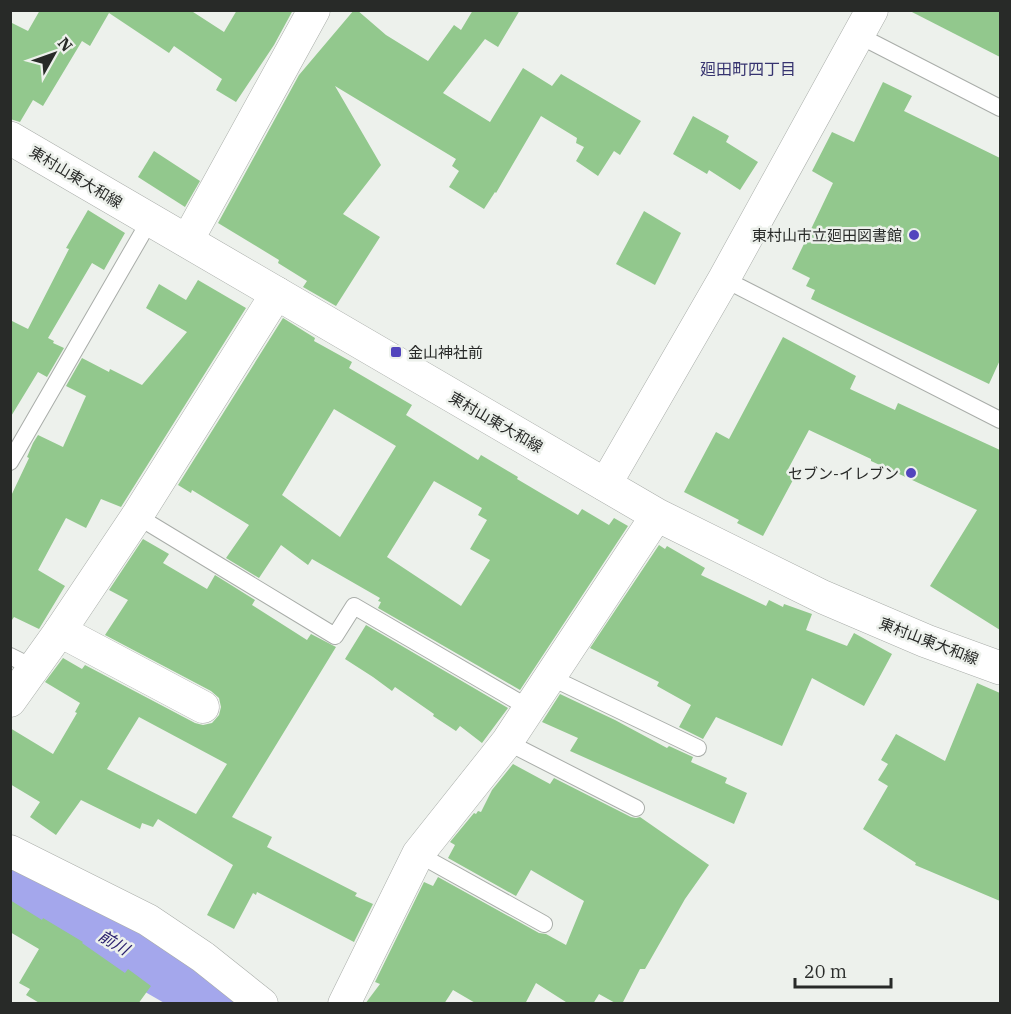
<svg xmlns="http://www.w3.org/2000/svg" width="1011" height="1014" viewBox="0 0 1011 1014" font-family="'IBM Plex Serif','Noto Sans JP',serif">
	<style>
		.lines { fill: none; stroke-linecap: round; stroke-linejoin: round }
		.river { stroke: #a4a7ec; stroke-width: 57 }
		.building { fill: #92c88d; fill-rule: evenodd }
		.service-casing { stroke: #a9ada9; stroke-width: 18 }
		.minor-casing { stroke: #a9ada9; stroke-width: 33 }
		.secondary-casing { stroke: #a9ada9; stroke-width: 34 }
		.service { stroke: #fff; stroke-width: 16 }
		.minor { stroke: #fff; stroke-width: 32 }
		.secondary { stroke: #fff; stroke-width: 33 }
		.poi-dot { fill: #5245bd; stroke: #edf1ec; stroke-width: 2 }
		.labels { text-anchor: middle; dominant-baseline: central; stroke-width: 5; stroke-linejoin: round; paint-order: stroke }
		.street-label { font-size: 15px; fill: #282a28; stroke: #edf1ec }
		.poi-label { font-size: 15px; fill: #282a28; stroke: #edf1ec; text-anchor: end }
		.neighbourhood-label { font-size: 16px; fill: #36336f; stroke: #edf1ec }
		.water-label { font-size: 16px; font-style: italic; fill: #2a206e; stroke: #edf1ec }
	</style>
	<rect width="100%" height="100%" fill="#edf1ec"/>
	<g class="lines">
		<polyline class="river" points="10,881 192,986 217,1004"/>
	</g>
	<g class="building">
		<polygon points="40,10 190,10 224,32 237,10 293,10 274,45 236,102 216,90 222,79 174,46 169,53 109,13 90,46 82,41 43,106 33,100 20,122 10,119 10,22 28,31"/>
		<polygon points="354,10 357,10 386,35 428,61 454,25 461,30 473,10 520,10 498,47 485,39 443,93 490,122 523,68 552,86 561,74 641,121 620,155 614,151 598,176 576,161 584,147 576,143 577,138 541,116 496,193 495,192 484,209 449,187 459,171 452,166 456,159 335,86 381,165 343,214 380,237 336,306 303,287 307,281 278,263 279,260 218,223 299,75"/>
		<polygon points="908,10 1000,10 1000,57"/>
		<polygon points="883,82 912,96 904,111 1000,158 1000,360 989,384 811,299 815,290 806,286 810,278 792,269 833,183 812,171 832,132 854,142"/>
		<polygon points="693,116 729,136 726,142 758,162 740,190 709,170 707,174 673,154"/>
		<polygon points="154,151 200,181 185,207 138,177"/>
		<polygon points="88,210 125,233 104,270 92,263 48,338 54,341 53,343 64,348 47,377 38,372 10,418 10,320 28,329 69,249 66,248"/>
		<polygon points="644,211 681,233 655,285 616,264"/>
		<polygon points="198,280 246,308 121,507 101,499 86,528 66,518 38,570 65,586 39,629 14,617 10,623 10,498 29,458 27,457 33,443 38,435 63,447 86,396 66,386 82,358 109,372 110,369 142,385 187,332 146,308 159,284 186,300"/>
		<path d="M283,318L315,338L314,341L352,362L349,368L412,405L406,415L478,460L481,455L518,477L517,479L544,495L578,515L582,509L609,525L614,518L628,526L520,690L378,608L381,602L378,601L380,598L312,559L308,565L281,545L259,578L226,558L249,525L192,490L191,493L178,485ZM334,409L396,446L340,537L282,495ZM434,481L482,508L478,515L487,520L470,549L490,560L461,606L387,557Z"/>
		<polygon points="783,337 856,376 850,389 895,410 898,403 1000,450 1000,630 930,586 977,510 871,461 871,459 809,430 786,473 794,478 763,536 737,523 739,520 684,492 716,432 729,439"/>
		<path d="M143,539L169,554L163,563L207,589L215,575L255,600L252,605L307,640L311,634L336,647L232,817L272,837L267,847L357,893L355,896L373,904L354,942L257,892L256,895L253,893L234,929L207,915L233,865L158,819L153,827L142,823L140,829L81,800L56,835L30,817L40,802L10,784V728L53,754L77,713L75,712L80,703L45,682L63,658L82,669L85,665L195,723L203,725L212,723L219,715L221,707L219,698L211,691L105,635L128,600L109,590ZM139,717L227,764L196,814L107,769Z"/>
		<polygon points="659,545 665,549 667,546 705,568 701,575 766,606 769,600 783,607 784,604 812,614 806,630 847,646 854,633 892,654 864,706 812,678 782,746 716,717 703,739 679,727 691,705 657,686 659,682 590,648"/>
		<polygon points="366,625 508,708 482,743 460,726 456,731 433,716 434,714 395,687 392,691 373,677 345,659"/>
		<polygon points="977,683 1000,693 1000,901 915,865 916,863 863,829 888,786 878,780 888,764 881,760 896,734 945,761"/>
		<polygon points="560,694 615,720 667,748 669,746 693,757 691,762 727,778 725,783 747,793 734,824 570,751 578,738 542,722"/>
		<polygon points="513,764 550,784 554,778 631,817 636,818 640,817 709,865 685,899 645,969 640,969 622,1004 617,1004 599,994 593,1004 569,1004 536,983 525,1004 477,1004 453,990 444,1004 365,1004 380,984 375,982 424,882 433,886 438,877 539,933 546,934 566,945 584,901 531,870 516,896 448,858 455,845 450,842 474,813 476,814 478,811 481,812 492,790"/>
		<polygon points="10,900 42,920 43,918 83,942 82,943 125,973 128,969 151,986 138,1004 41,1004 26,995 30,989 19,983 39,949 10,932"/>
	</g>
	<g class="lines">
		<defs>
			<g id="service">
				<polyline points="858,35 1000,108"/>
				<polyline points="724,279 1000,420"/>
				<polyline points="10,462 150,220"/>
				<polyline points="137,516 335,636 354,606 529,708"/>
				<polyline points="10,656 34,668"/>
				<polyline points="550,677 698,748"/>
				<polyline points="507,742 636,808"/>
				<polyline points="418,854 544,924"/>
			</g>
			<g id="minor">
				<polyline points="187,241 314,10"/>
				<polyline points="605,485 724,279 872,10"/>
				<polyline points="60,631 203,707"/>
				<polyline points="10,701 60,631 137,516 277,293"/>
				<polyline points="10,851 148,920 203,957 262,1004"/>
				<polyline points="344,1004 418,854 507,742 657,515"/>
			</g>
			<polyline id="secondary" points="10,138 657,515 823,597 926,641 1000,668"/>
		</defs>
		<use href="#service" class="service-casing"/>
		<use href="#minor" class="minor-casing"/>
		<use href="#secondary" class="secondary-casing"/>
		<use href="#service" class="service"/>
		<use href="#minor" class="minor"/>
		<use href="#secondary" class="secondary"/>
	</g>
	<g class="poi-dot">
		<circle cx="914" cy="235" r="6"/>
		<rect x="390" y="346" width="12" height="12" rx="3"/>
		<circle cx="911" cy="473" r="6"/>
	</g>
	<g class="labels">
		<g class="street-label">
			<text transform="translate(76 177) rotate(31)">東村山東大和線</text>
			<text transform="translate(496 422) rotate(30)">東村山東大和線</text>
			<text transform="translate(929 641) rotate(21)">東村山東大和線</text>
		</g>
		<g class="poi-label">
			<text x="902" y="235">東村山市立廻田図書館</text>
			<text x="408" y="352" text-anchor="start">金山神社前</text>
			<text x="899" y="473">セブン-イレブン</text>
		</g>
		<g class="neighbourhood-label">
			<text x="748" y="69">廻田町四丁目</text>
		</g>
		<g class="water-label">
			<text transform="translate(114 942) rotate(31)">前川</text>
		</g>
	</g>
	<rect width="1011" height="1014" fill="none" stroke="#282a28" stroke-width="24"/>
	<g transform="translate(54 54) rotate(50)" stroke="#edf1ec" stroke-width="4.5" paint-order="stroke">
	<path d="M0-4.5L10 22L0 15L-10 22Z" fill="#282a28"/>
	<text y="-9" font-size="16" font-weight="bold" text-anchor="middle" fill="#282a28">N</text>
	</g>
	<path d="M795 978v9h96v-9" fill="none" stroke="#282a28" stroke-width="3"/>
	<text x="804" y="978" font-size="18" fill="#282a28" stroke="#edf1ec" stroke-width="4.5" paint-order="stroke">20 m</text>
</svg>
